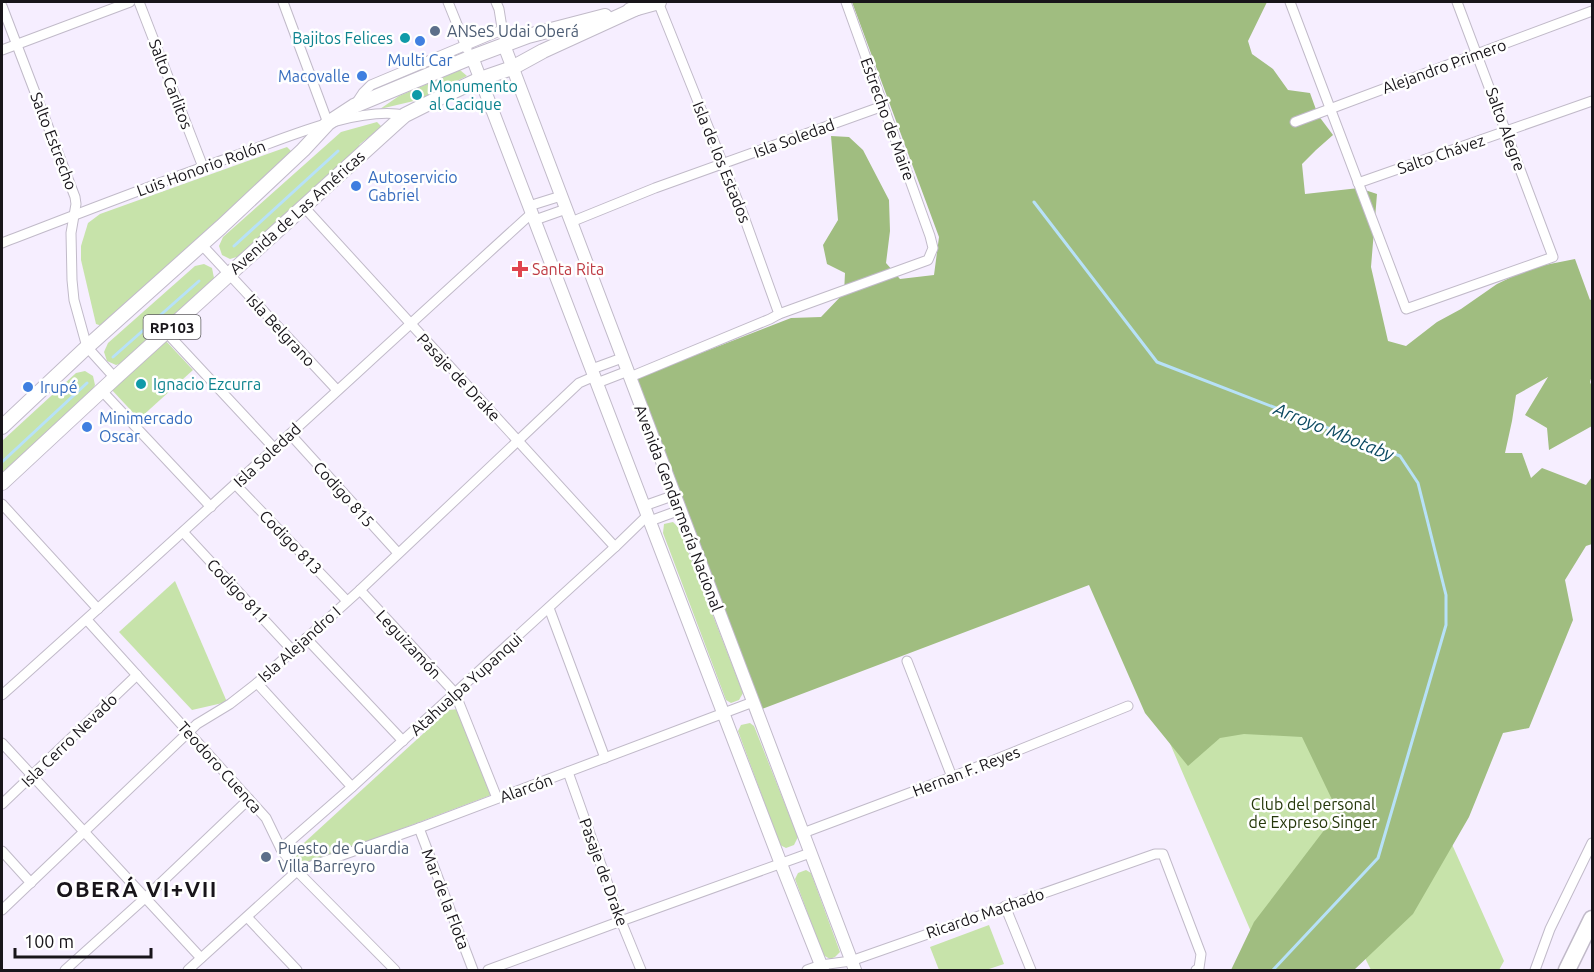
<svg xmlns="http://www.w3.org/2000/svg" width="1594" height="972" viewBox="0 0 1594 972" font-family="Ubuntu,sans-serif">
	<style>
		.green { fill: #c7e3aa }
		.forest { fill: #a0bd80 }
		.lines { fill: none; stroke-linecap: round; stroke-linejoin: round }
		.stream { stroke: #b7e1f8; stroke-width: 3 }
		.street-casing { stroke: #c1bac9; stroke-width: 11 }
		.secondary-casing { stroke: #c1bac9; stroke-width: 14 }
		.primary-casing { stroke: #c1bac9; stroke-width: 16 }
		.highway-casing { stroke: #c1bac9; stroke-width: 19 }
		.street { stroke: #fff; stroke-width: 9 }
		.secondary { stroke: #fff; stroke-width: 12 }
		.primary { stroke: #fff; stroke-width: 14 }
		.highway { stroke: #fff; stroke-width: 16 }
		.service-dot { fill: #5c6f8a; stroke: #fff; stroke-width: 2 }
		.culture-dot { fill: #0f9aa8; stroke: #fff; stroke-width: 2 }
		.shop-dot { fill: #3f7fe0; stroke: #fff; stroke-width: 2 }
		.health-dot { fill: #e0444e; stroke: #fff; stroke-width: 2 }
		.labels { text-anchor: middle; dominant-baseline: central; stroke-width: 5; stroke-linejoin: round; paint-order: stroke }
		.shield { fill: #fff; stroke: #5d5b5f; stroke-width: 1.5 }
		.shield-label { font-size: 15px; font-weight: bold; fill: #18151a }
		.service-label { font-size: 16px; fill: #4e5e75; stroke: #fff; text-anchor: start }
		.culture-label { font-size: 16px; fill: #0d838f; stroke: #fff; text-anchor: start }
		.shop-label { font-size: 16px; fill: #366cbe; stroke: #fff; text-anchor: start }
		.street-label { font-size: 16px; fill: #18151a; stroke: #fff }
		.health-label { font-size: 16px; fill: #be3a42; stroke: #fff; text-anchor: start }
		.park-label { font-size: 16px; fill: #26380b; stroke: #fff }
		.water-label { font-size: 18px; font-style: italic; fill: #0b4961; stroke: #fff }
		.district-label { font-size: 22px; font-weight: bold; letter-spacing: 1.5px; fill: #18151a; stroke: #fff }
	</style>
	<rect width="100%" height="100%" fill="#f6eeff"/>
	<g class="green">
		<polygon points="460,70 467,76 418,100 380,109 399,96"/>
		<polygon points="377,122 382,127 360,144 356,152 240,256 230,259 222,255 219,246 223,237 341,132"/>
		<polygon points="287,147 293,153 102,326 96,324 81,260 81,246 88,223 100,214"/>
		<polygon points="204,264 212,268 214,278 209,286 125,362 116,365 107,361 104,352 108,343 195,266"/>
		<polygon points="165,340 193,370 139,419 111,389"/>
		<polygon points="85,371 93,376 95,385 90,393 2,475 2,441 76,373"/>
		<polygon points="673,522 679,528 743,693 739,700 731,703 726,700 663,533 664,524"/>
		<polygon points="175,581 227,702 192,710 119,632"/>
		<polygon points="1385,694 1504,961 1499,970 1371,970 1342,912 1258,948 1150,697"/>
		<polygon points="459,709 491,795 303,866 293,853 449,710"/>
		<polygon points="750,723 754,726 798,837 794,845 786,848 780,845 738,731 741,725"/>
		<polygon points="806,870 811,873 840,952 835,957 830,959 823,955 795,879 798,873"/>
		<polygon points="989,925 1004,964 986,970 939,970 930,947"/>
	</g>
	<polygon class="forest" points="852,2 1267,2 1248,41 1252,54 1273,69 1288,90 1310,93 1318,115 1333,135 1316,150 1302,164 1305,194 1359,188 1377,194 1371,267 1388,341 1406,346 1437,322 1461,309 1497,284 1530,268 1575,259 1590,300 1592,299 1592,375 1590,382 1592,387 1592,426 1549,450 1547,428 1525,415 1548,377 1516,395 1512,421 1505,453 1522,453 1531,478 1542,468 1586,485 1592,477 1592,544 1586,546 1565,580 1573,620 1529,728 1503,733 1469,817 1413,914 1354,970 1231,970 1254,922 1338,812 1302,737 1244,734 1220,738 1188,766 1145,713 1089,585 762,709 629,381 791,318 821,317 844,293 845,273 827,264 823,245 838,220 831,136 849,137 863,150 889,200 890,231 886,263 900,279 934,275 939,237"/>
	<g class="lines">
		<g class="stream">
			<polyline points="1034,202 1157,362 1400,456 1418,483 1446,595 1446,625 1378,858 1273,970"/>
			<polyline points="234,246 338,151"/>
			<polyline points="113,357 199,281"/>
			<polyline points="2,462 87,383"/>
		</g>
		<defs>
			<g id="street">
				<polyline points="139,2 203,167"/>
				<polyline points="283,2 328,123"/>
				<polyline points="448,2 467,49"/>
				<polyline points="496,2 499,9 503,34"/>
				<polyline points="1290,2 1406,309 1553,257 1457,2"/>
				<polyline points="2,6 75,197 76,204 71,233 72,280 74,300 87,347 115,378"/>
				<polyline points="2,50 130,2"/>
				<polyline points="355,105 363,93 371,85 502,30"/>
				<polyline points="1295,122 1592,11"/>
				<polyline points="1358,183 1592,101"/>
				<polyline points="529,206 561,196"/>
				<polyline points="304,207 615,547"/>
				<polyline points="535,220 566,209"/>
				<polyline points="571,222 655,188 883,106"/>
				<path d="M2,243C83,212 164,180 246,152C290,136 360,106 405,115"/>
				<polyline points="201,244 337,390"/>
				<polyline points="779,314 928,260 933,248 930,236 846,2"/>
				<polyline points="166,332 274,448"/>
				<polyline points="592,369 622,358"/>
				<polyline points="630,377 770,319 779,314 743,214 658,2"/>
				<polyline points="597,383 628,371"/>
				<polyline points="102,391 211,507"/>
				<polyline points="290,434 398,553"/>
				<polyline points="235,484 347,601"/>
				<polyline points="2,504 98,609"/>
				<polyline points="644,506 675,495"/>
				<polyline points="650,521 680,510"/>
				<polyline points="183,532 293,651"/>
				<polyline points="360,590 455,693 497,798"/>
				<polyline points="549,608 605,758"/>
				<polyline points="87,620 266,818 281,849 297,871 395,970"/>
				<polyline points="306,638 403,741"/>
				<polyline points="907,661 952,777"/>
				<polyline points="257,683 352,787"/>
				<path d="M2,695C180,536 355,374 532,213"/>
				<polyline points="2,743 201,958"/>
				<polyline points="568,772 621,921 641,970"/>
				<polyline points="2,804 137,675"/>
				<polyline points="419,828 473,970"/>
				<polyline points="803,833 952,777 1128,706"/>
				<polyline points="281,849 352,787 615,547 648,515"/>
				<polyline points="2,851 31,883"/>
				<polyline points="1005,906 1031,970"/>
				<polyline points="2,910 197,724 230,704 257,683 360,590 579,383 595,376"/>
				<polyline points="247,917 297,970"/>
				<polyline points="65,970 145,898 249,799"/>
				<polyline points="188,970 297,871 419,828 753,702"/>
				<polyline points="488,970 621,921 810,853"/>
				<polyline points="807,970 821,965 851,961 1155,854 1163,854 1166,862 1201,954 1199,968 1196,970"/>
				<polyline points="1535,970 1550,929 1592,843"/>
			</g>
			<g id="secondary">
				<polyline points="504,45 855,970"/>
				<polyline points="472,57 781,864 823,970"/>
			</g>
			<g id="primary">
				<polyline points="630,10 659,2"/>
				<polyline points="2,427 87,347 221,227 303,150 328,123 354,106 472,57 528,36 605,16"/>
				<polyline points="2,483 115,378 397,122 405,115 433,101 480,79 512,68 543,51 637,8"/>
			</g>
			<polyline id="highway" points="1567,970 1592,919"/>
		</defs>
		<use href="#street" class="street-casing"/>
		<use href="#secondary" class="secondary-casing"/>
		<use href="#primary" class="primary-casing"/>
		<use href="#highway" class="highway-casing"/>
		<use href="#street" class="street"/>
		<use href="#secondary" class="secondary"/>
		<use href="#primary" class="primary"/>
		<use href="#highway" class="highway"/>
	</g>
	<g class="service-dot">
		<circle cx="435" cy="31" r="6"/>
		<circle cx="266" cy="857" r="6"/>
	</g>
	<g class="culture-dot">
		<circle cx="405" cy="38" r="6"/>
		<circle cx="417" cy="95" r="6"/>
		<circle cx="141" cy="384" r="6"/>
	</g>
	<g class="shop-dot">
		<circle cx="420" cy="41" r="6"/>
		<circle cx="362" cy="76" r="6"/>
		<circle cx="356" cy="186" r="6"/>
		<circle cx="28" cy="387" r="6"/>
		<circle cx="87" cy="427" r="6"/>
	</g>
	<path class="health-dot" d="M517 260h6v6h6v6h-6v6h-6v-6h-6v-6h6z"/>
	<g class="labels">
		<rect class="shield" x="143.5" y="315" width="57" height="24" rx="4.5"/>
		<g class="shield-label">
			<text x="172" y="327">RP103</text>
		</g>
		<g class="service-label">
			<text x="447" y="31">ANSeS Udai Oberá</text>
			<text x="278" y="848">Puesto de Guardia<tspan x="278" dy="18">Villa Barreyro</tspan></text>
		</g>
		<g class="culture-label">
			<text x="393" y="38" text-anchor="end">Bajitos Felices</text>
			<text x="429" y="86">Monumento<tspan x="429" dy="18">al Cacique</tspan></text>
			<text x="153" y="384">Ignacio Ezcurra</text>
		</g>
		<g class="shop-label">
			<text x="420" y="60" text-anchor="middle">Multi Car</text>
			<text x="350" y="76" text-anchor="end">Macovalle</text>
			<text x="368" y="177">Autoservicio<tspan x="368" dy="18">Gabriel</tspan></text>
			<text x="40" y="387">Irupé</text>
			<text x="99" y="418">Minimercado<tspan x="99" dy="18">Oscar</tspan></text>
		</g>
		<g class="street-label">
			<text transform="translate(1444 66) rotate(-20)">Alejandro Primero</text>
			<text transform="translate(171 84) rotate(69)">Salto Carlitos</text>
			<text transform="translate(888 119) rotate(70)">Estrecho de Maire</text>
			<text transform="translate(1506 129) rotate(70)">Salto Alegre</text>
			<text transform="translate(794 138) rotate(-20)">Isla Soledad</text>
			<text transform="translate(54 141) rotate(69)">Salto Estrecho</text>
			<text transform="translate(1441 154) rotate(-19)">Salto Chávez</text>
			<text transform="translate(722 162) rotate(68)">Isla de los Estados</text>
			<text transform="translate(201 168) rotate(-20)">Luis Honorio Rolón</text>
			<text transform="translate(297 212) rotate(-42)">Avenida de Las Américas</text>
			<text transform="translate(281 330) rotate(47)">Isla Belgrano</text>
			<text transform="translate(459 377) rotate(47)">Pasaje de Drake</text>
			<text transform="translate(267 455) rotate(-43)">Isla Soledad</text>
			<text transform="translate(344 494) rotate(48)">Codigo 815</text>
			<text transform="translate(679 508) rotate(69)">Avenida Gendarmería Nacional</text>
			<text transform="translate(291 542) rotate(46)">Codigo 813</text>
			<text transform="translate(238 591) rotate(47)">Codigo 811</text>
			<text transform="translate(299 644) rotate(-42)">Isla Alejandro I</text>
			<text transform="translate(409 644) rotate(47)">Leguizamón</text>
			<text transform="translate(466 684) rotate(-42)">Atahualpa Yupanqui</text>
			<text transform="translate(69 740) rotate(-44)">Isla Cerro Nevado</text>
			<text transform="translate(220 767) rotate(48)">Teodoro Cuenca</text>
			<text transform="translate(966 771) rotate(-21)">Hernan F. Reyes</text>
			<text transform="translate(526 788) rotate(-20)">Alarcón</text>
			<text transform="translate(604 872) rotate(70)">Pasaje de Drake</text>
			<text transform="translate(446 899) rotate(69)">Mar de la Flota</text>
			<text transform="translate(985 913) rotate(-19)">Ricardo Machado</text>
		</g>
		<g class="health-label">
			<text x="532" y="269">Santa Rita</text>
		</g>
		<g class="park-label">
			<text x="1313" y="804">Club del personal<tspan x="1313" dy="18">de Expreso Singer</tspan></text>
		</g>
		<g class="water-label">
			<text transform="translate(1334 431) rotate(22)">Arroyo Mbotaby</text>
		</g>
		<g class="district-label">
			<text x="137" y="888">OBERÁ VI+VII</text>
		</g>
	</g>
	<rect width="1594" height="972" fill="none" stroke="#18151a" stroke-width="6"/>
	<path d="M15 948v9h136v-9" fill="none" stroke="#18151a" stroke-width="3"/>
	<text x="24" y="948" font-size="18" fill="#18151a" stroke="#ffffff" stroke-width="4.5" paint-order="stroke">100 m</text>
</svg>
